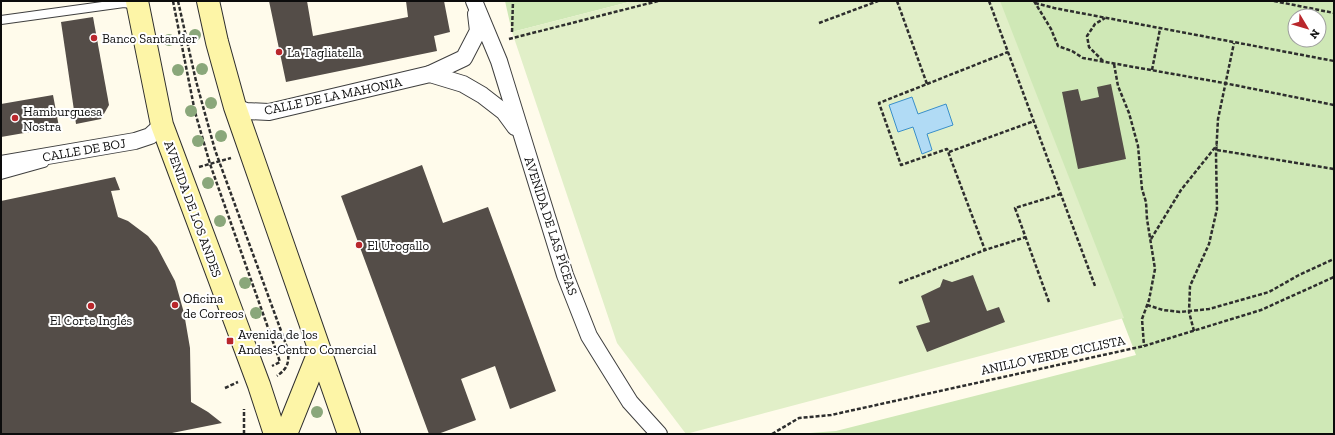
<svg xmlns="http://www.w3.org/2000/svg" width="1335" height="435" viewBox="0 0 1335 435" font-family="'Zilla Slab',serif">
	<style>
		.green { fill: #cfe8b6; fill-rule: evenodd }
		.pitch { fill: #e1efc8 }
		.water { fill: #b1dbf5; stroke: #398fca }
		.building { fill: #544d48 }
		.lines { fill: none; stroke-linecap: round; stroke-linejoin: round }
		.service-casing { stroke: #3f3f3f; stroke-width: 10 }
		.minor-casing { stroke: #3f3f3f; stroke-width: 18 }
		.secondary-casing { stroke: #2e2e2e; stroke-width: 24 }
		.path { stroke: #2e2e2e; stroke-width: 2.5; stroke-dasharray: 4 2; stroke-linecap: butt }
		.service { stroke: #fff; stroke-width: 8 }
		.minor { stroke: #fff; stroke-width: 16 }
		.secondary { stroke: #fdf5a7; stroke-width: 22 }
		.tree { fill: #8aa77a }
		.poi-dot { fill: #b9272c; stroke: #fff; stroke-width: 1.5 }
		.labels { text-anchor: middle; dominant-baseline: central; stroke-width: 4; stroke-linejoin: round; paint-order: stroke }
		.poi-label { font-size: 13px; fill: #0c0c0c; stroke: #fff; text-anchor: start }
		.street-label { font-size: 13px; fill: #0c0c0c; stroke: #fff }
	</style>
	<rect width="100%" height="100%" fill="#fffbeb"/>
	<g class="green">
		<polygon points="505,1 633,1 512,32"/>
		<path d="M999,1H1334V434H797L836,431L1136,355ZM1295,16H1319V40H1295Z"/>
	</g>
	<polygon class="pitch" points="633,1 1000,1 1124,318 686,434 617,343 512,32"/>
	<polygon class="water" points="912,97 918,114 946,104 953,125 927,134 932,150 922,154 913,127 898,132 889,105"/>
	<g class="building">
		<polygon points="269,1 307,1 313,36 408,17 406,1 444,1 450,32 434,36 437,51 286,82"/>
		<polygon points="93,17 109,105 101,119 76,124 61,22"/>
		<polygon points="1111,84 1126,159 1078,169 1062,92 1078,89 1081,101 1099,97 1097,87"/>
		<polygon points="53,95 59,127 1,137 1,104"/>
		<polygon points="422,165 443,223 488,207 556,391 510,409 495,366 461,379 476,420 438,434 429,434 341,196"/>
		<polygon points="115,177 120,190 111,191 118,217 128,221 148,236 157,247 175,281 184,313 190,348 191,402 208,412 222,423 167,434 1,434 1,201"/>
		<polygon points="973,275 987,311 999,307 1005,322 927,352 916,326 930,322 921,296 940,287 943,279 952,282"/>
	</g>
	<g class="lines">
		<defs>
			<g id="service">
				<polyline points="1,20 124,3 137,5"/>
				<polyline points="1,175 44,163"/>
			</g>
			<g id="minor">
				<polyline points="474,1 499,61 565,275 589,336 630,402 659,434"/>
				<polyline points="430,74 464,58 478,31 476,14"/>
				<polyline points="235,107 246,111 269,112 430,74 463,84 482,95 504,112 515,127"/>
				<polyline points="1,164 135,141 150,136 162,125"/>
			</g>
			<g id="secondary">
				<polyline points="137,1 162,125 259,385 275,434"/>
				<polyline points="208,1 217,42 235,107 349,434"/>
				<polyline points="286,434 319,352"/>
			</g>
		</defs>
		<use href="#service" class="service-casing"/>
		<use href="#minor" class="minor-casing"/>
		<use href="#secondary" class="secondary-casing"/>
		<g class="path">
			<polyline points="173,1 195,112 210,164 278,356 280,362 272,366"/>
			<path d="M178,1L196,81L215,150L288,350C289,363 288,368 277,376"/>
			<polyline points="897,1 927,84 879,103 901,165 947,149 985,250 1026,237"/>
			<polyline points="989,1 1095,286"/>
			<polyline points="1034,1 1051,29 1058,46 1072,51 1083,58 1224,83 1334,105"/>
			<polyline points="1274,1 1334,13"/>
			<polyline points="1035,3 1054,8 1334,61"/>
			<polyline points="819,23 878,1"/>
			<polyline points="512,32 513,1"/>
			<polyline points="509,39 658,1"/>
			<polyline points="1103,61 1089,47 1087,36 1095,24 1105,18"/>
			<polyline points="1114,64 1118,86 1129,113 1138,146 1142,189 1146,202 1147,219 1155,269 1149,300 1142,319 1144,346"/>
			<polyline points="1152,70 1160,29"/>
			<polyline points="927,84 1008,52"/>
			<polyline points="1217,150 1334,169"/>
			<polyline points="949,152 1034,121"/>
			<polyline points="199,167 231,158"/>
			<polyline points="1151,239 1181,190 1217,145"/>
			<polyline points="899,283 985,250"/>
			<polyline points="1049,302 1015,208 1061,194"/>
			<polyline points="1147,305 1163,310 1180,312 1209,309 1269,292 1299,275 1334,259"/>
			<polyline points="1194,331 1189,312 1190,286 1209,244 1217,209 1216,155 1218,119 1234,43"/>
			<polyline points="225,388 238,382"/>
			<polyline points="244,434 244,409"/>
			<polyline points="772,434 799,418 831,415 1144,346 1261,310 1334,277"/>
		</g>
		<use href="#service" class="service"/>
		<use href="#minor" class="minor"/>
		<use href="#secondary" class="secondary"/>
	</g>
	<g class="tree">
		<circle cx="195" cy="35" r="6"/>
		<circle cx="169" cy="40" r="6"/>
		<circle cx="202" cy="69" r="6"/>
		<circle cx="178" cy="70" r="6"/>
		<circle cx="211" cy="103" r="6"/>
		<circle cx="191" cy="111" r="6"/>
		<circle cx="221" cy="136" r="6"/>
		<circle cx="198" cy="141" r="6"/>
		<circle cx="208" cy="183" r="6"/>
		<circle cx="220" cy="221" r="6"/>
		<circle cx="245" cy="283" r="6"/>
		<circle cx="256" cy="313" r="6"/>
		<circle cx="317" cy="412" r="6"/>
	</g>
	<g class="poi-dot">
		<circle cx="94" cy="38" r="4"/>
		<circle cx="279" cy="52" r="4"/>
		<circle cx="15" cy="118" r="4"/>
		<circle cx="359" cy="245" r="4"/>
		<circle cx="175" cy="305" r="4"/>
		<circle cx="91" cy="306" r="4"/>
		<rect x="226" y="337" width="8" height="8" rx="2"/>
	</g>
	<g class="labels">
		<g class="poi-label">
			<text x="102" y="38">Banco Santander</text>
			<text x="287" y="52">La Tagliatella</text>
			<text x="23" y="111">Hamburguesa<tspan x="23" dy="15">Nostra</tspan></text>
			<text x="367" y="245">El Urogallo</text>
			<text x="183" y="298">Oficina<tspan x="183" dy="15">de Correos</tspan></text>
			<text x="91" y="320" text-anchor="middle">El Corte Inglés</text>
			<text x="238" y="334">Avenida de los<tspan x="238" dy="15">Andes-Centro Comercial</tspan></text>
		</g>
		<g class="street-label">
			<text transform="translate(333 96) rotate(-12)">CALLE DE LA MAHONIA</text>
			<text transform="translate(84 150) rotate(-10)">CALLE DE BOJ</text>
			<text transform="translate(193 209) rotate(70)">AVENIDA DE LOS ANDES</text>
			<text transform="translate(551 226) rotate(72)">AVENIDA DE LAS PÍCEAS</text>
			<text transform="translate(1053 355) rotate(-12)">ANILLO VERDE CICLISTA</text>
		</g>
	</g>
	<rect width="1335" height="435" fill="none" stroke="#0c0c0c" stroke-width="4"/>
	<g transform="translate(1307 28) rotate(128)"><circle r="19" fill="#ffffff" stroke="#9e9e9e"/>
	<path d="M0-3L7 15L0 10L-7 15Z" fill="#b9272c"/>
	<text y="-6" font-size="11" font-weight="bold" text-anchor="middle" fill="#0c0c0c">N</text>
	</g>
</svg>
